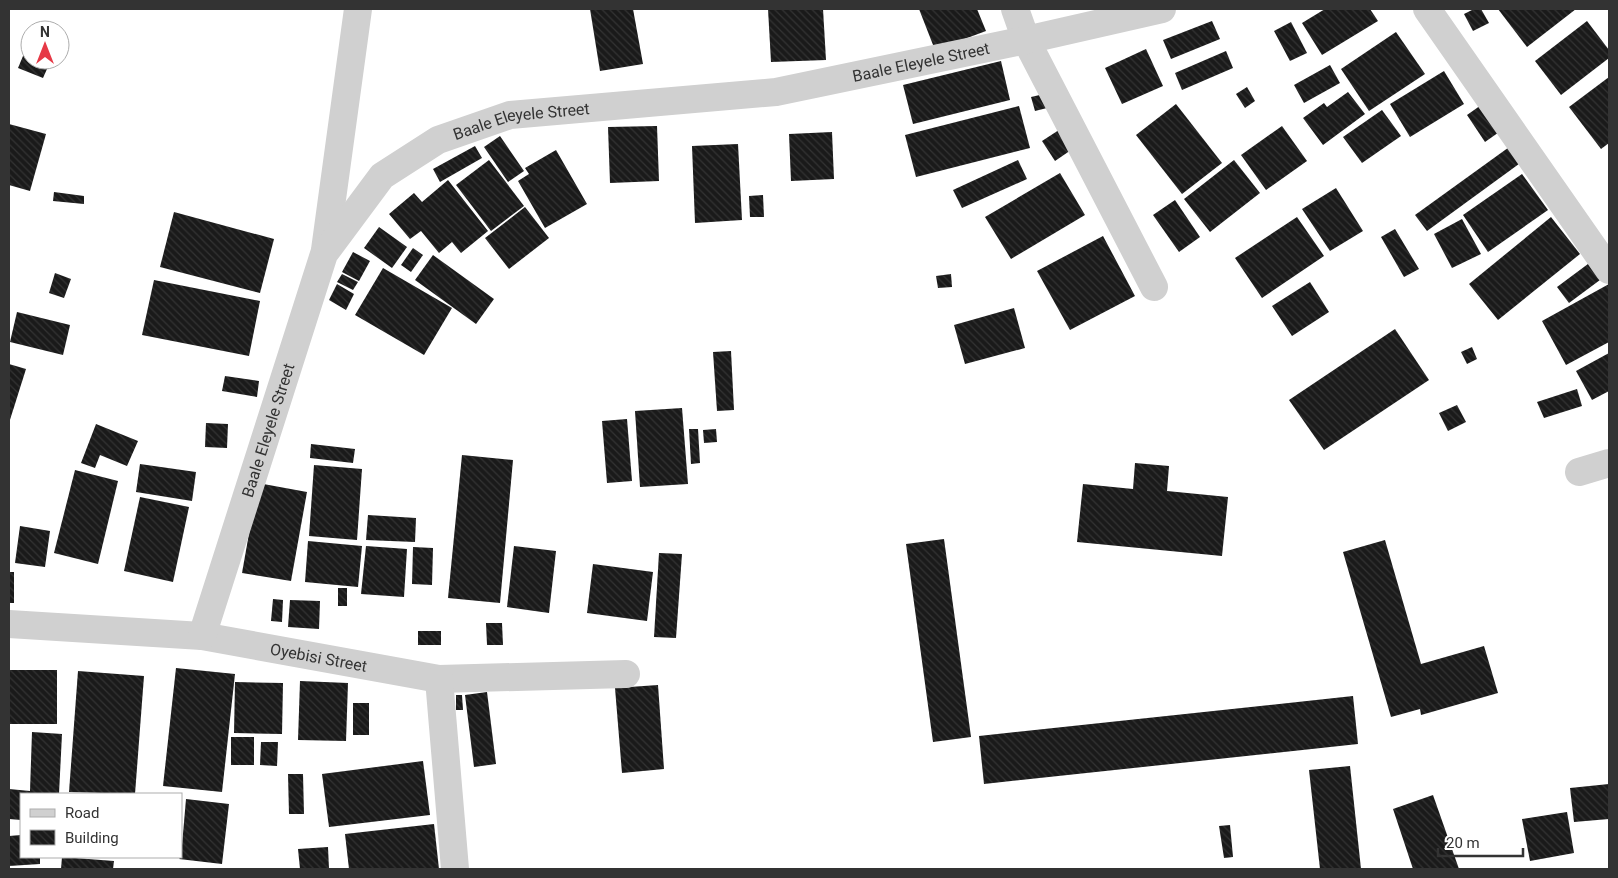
<svg xmlns="http://www.w3.org/2000/svg" width="1618" height="878" viewBox="0 0 1618 878" font-family="Roboto,sans-serif">
	<style>
		.building { fill: url(#building-back-hatch) }
		.lines { fill: none; stroke-linecap: round; stroke-linejoin: round }
		.minor { stroke: #d0d0d0; stroke-width: 28 }
		.labels { text-anchor: middle; dominant-baseline: central; stroke-width: 5; stroke-linejoin: round; paint-order: stroke }
		.street-label { font-size: 16px; fill: #333; stroke: #fff }
	</style>
	<defs>
		<pattern id="building-back-hatch" width="6" height="6" patternUnits="userSpaceOnUse" patternTransform="scale(1.25)"><rect width="6" height="6" fill="#1a1a1a"/><path d="M-1 5l2 2M0 0l6 6M5-1l2 2" fill="none" stroke="#333"/></pattern>
	</defs>
	<rect width="100%" height="100%" fill="#fff"/>
	<g class="building">
		<polygon points="590,9 633,9 643,64 600,71"/>
		<polygon points="768,9 823,9 826,60 771,62"/>
		<polygon points="919,9 977,9 986,31 935,50"/>
		<polygon points="1325,9 1370,9 1378,21 1322,55 1302,23"/>
		<polygon points="1474,9 1481,9 1489,23 1473,31 1464,14"/>
		<polygon points="1498,9 1576,9 1527,47"/>
		<polygon points="1212,21 1220,39 1171,59 1163,40"/>
		<polygon points="1587,21 1609,50 1609,58 1561,95 1535,61"/>
		<polygon points="1291,22 1307,53 1290,61 1274,31"/>
		<polygon points="1396,32 1425,74 1369,111 1341,69"/>
		<polygon points="28,44 30,44 30,60 51,60 43,78 18,68"/>
		<polygon points="1146,49 1163,86 1122,104 1105,68"/>
		<polygon points="1226,51 1233,68 1182,90 1175,73"/>
		<polygon points="1001,61 1010,100 913,124 903,85"/>
		<polygon points="1330,65 1340,83 1304,103 1294,85"/>
		<polygon points="1444,71 1464,104 1410,137 1390,104"/>
		<polygon points="1609,77 1609,143 1601,149 1569,107"/>
		<polygon points="1247,87 1255,101 1245,108 1236,94"/>
		<polygon points="1348,92 1365,114 1323,145 1303,118 1324,103 1327,107"/>
		<polygon points="1044,94 1047,108 1035,111 1031,97"/>
		<polygon points="1484,103 1502,130 1485,142 1467,115"/>
		<polygon points="1176,104 1222,163 1182,194 1136,135"/>
		<polygon points="1019,106 1030,148 916,177 905,135"/>
		<polygon points="1382,110 1401,136 1362,163 1343,137"/>
		<polygon points="9,124 46,134 30,191 9,185"/>
		<polygon points="657,126 659,181 610,183 608,127"/>
		<polygon points="1282,126 1307,161 1266,190 1241,155"/>
		<polygon points="1062,128 1074,148 1055,161 1042,141"/>
		<polygon points="832,132 834,179 791,181 789,134"/>
		<polygon points="500,136 524,171 508,182 484,147"/>
		<polygon points="738,144 742,220 695,223 692,146"/>
		<polygon points="1512,145 1523,161 1427,231 1415,215"/>
		<polygon points="475,146 482,158 440,182 433,169"/>
		<polygon points="556,150 587,204 545,228 518,181 529,174 525,168"/>
		<polygon points="489,160 524,206 491,231 456,185"/>
		<polygon points="1018,160 1027,179 962,208 953,190"/>
		<polygon points="1234,160 1260,193 1210,232 1184,199"/>
		<polygon points="1060,173 1085,215 1011,259 985,217"/>
		<polygon points="1522,174 1548,210 1488,252 1463,215"/>
		<polygon points="448,180 488,231 461,253 452,242 439,253 421,231 410,239 389,214 414,193 422,202"/>
		<polygon points="1336,188 1363,231 1330,251 1302,209"/>
		<polygon points="54,192 84,196 84,204 53,201"/>
		<polygon points="763,195 764,217 750,217 749,196"/>
		<polygon points="1175,200 1200,237 1179,252 1153,215"/>
		<polygon points="525,207 549,238 509,269 485,238"/>
		<polygon points="174,212 274,239 260,293 160,267"/>
		<polygon points="1297,217 1324,256 1262,298 1235,258"/>
		<polygon points="1551,217 1580,254 1498,320 1469,284"/>
		<polygon points="1462,219 1481,254 1452,268 1434,234"/>
		<polygon points="379,227 407,247 392,268 364,248"/>
		<polygon points="1395,229 1419,269 1404,277 1381,237"/>
		<polygon points="1103,236 1135,296 1070,330 1037,271"/>
		<polygon points="413,248 423,255 411,272 401,265"/>
		<polygon points="353,252 370,261 359,281 342,272"/>
		<polygon points="433,255 494,299 476,324 415,280"/>
		<polygon points="1592,261 1604,277 1569,303 1557,287"/>
		<polygon points="383,268 452,308 424,355 355,315"/>
		<polygon points="55,273 71,279 64,298 49,293"/>
		<polygon points="342,274 358,282 353,290 337,282"/>
		<polygon points="951,274 952,287 938,288 936,276"/>
		<polygon points="154,280 260,301 249,356 142,335"/>
		<polygon points="1310,282 1329,312 1292,336 1272,306"/>
		<polygon points="337,284 354,294 346,310 329,300"/>
		<polygon points="1609,284 1609,342 1566,365 1542,321"/>
		<polygon points="1014,308 1025,348 965,364 954,325"/>
		<polygon points="17,312 70,325 63,355 10,342"/>
		<polygon points="1395,329 1429,380 1324,450 1289,400"/>
		<polygon points="1472,347 1477,359 1467,364 1461,352"/>
		<polygon points="731,351 734,410 717,411 713,352"/>
		<polygon points="1609,353 1609,391 1592,400 1576,371"/>
		<polygon points="9,364 26,369 9,423"/>
		<polygon points="225,376 259,381 257,397 222,391"/>
		<polygon points="1577,389 1582,406 1544,418 1537,402"/>
		<polygon points="1457,405 1466,422 1448,431 1439,413"/>
		<polygon points="682,408 688,484 640,487 635,411"/>
		<polygon points="627,419 632,481 607,483 602,421"/>
		<polygon points="206,423 228,424 227,448 205,447"/>
		<polygon points="96,424 138,441 127,466 100,455 95,468 81,463"/>
		<polygon points="689,429 698,429 700,463 691,464"/>
		<polygon points="716,429 717,442 704,443 703,430"/>
		<polygon points="311,444 355,449 353,463 310,458"/>
		<polygon points="462,455 513,460 500,603 448,598"/>
		<polygon points="1135,463 1169,466 1167,491 1228,497 1222,556 1077,542 1083,484 1133,489"/>
		<polygon points="140,464 196,472 192,501 136,492"/>
		<polygon points="314,465 362,469 357,540 309,536"/>
		<polygon points="75,470 118,481 98,564 54,553"/>
		<polygon points="258,483 307,492 291,581 242,573"/>
		<polygon points="140,497 189,507 173,582 124,571"/>
		<polygon points="368,515 416,518 415,542 366,540"/>
		<polygon points="20,526 50,531 45,567 15,563"/>
		<polygon points="944,539 971,737 933,742 906,544"/>
		<polygon points="1385,540 1421,664 1484,646 1498,693 1421,715 1420,709 1391,717 1343,552"/>
		<polygon points="308,541 362,546 358,587 305,582"/>
		<polygon points="366,546 407,549 404,597 361,594"/>
		<polygon points="514,546 556,551 549,613 507,607"/>
		<polygon points="413,547 433,548 432,585 412,584"/>
		<polygon points="659,553 682,554 676,638 654,637"/>
		<polygon points="593,564 653,572 647,621 587,613"/>
		<rect x="9" y="572" width="5" height="31"/>
		<rect x="338" y="588" width="9" height="18"/>
		<polygon points="273,599 283,600 282,622 271,621"/>
		<polygon points="290,600 320,601 319,629 288,627"/>
		<polygon points="486,623 502,623 503,645 487,645"/>
		<rect x="418" y="631" width="23" height="14"/>
		<polygon points="176,668 235,674 222,792 163,786"/>
		<rect x="9" y="670" width="48" height="54"/>
		<polygon points="78,671 144,676 135,794 69,792"/>
		<polygon points="300,681 348,683 346,741 298,740"/>
		<polygon points="235,682 283,683 282,734 234,733"/>
		<polygon points="658,685 664,769 622,773 615,688"/>
		<polygon points="487,692 496,764 474,767 465,695"/>
		<polygon points="456,695 462,695 463,710 456,710"/>
		<polygon points="1353,696 1358,744 984,784 979,736"/>
		<rect x="353" y="703" width="16" height="32"/>
		<polygon points="32,732 62,734 59,794 21,794 21,820 9,819 9,789 30,791"/>
		<rect x="231" y="737" width="23" height="28"/>
		<polygon points="261,742 278,742 277,766 260,765"/>
		<polygon points="423,761 430,815 329,827 322,774"/>
		<polygon points="1350,766 1361,869 1320,869 1309,770"/>
		<polygon points="288,774 303,774 304,814 289,814"/>
		<polygon points="1609,784 1609,819 1574,822 1570,788"/>
		<polygon points="1433,795 1459,869 1413,869 1393,809"/>
		<polygon points="186,799 229,804 222,864 179,859 181,857"/>
		<polygon points="1567,812 1574,853 1530,861 1522,819"/>
		<polygon points="434,824 439,869 349,869 345,834"/>
		<polygon points="1230,825 1233,857 1224,858 1219,826"/>
		<polygon points="21,835 21,857 40,857 40,864 9,866 9,836"/>
		<polygon points="328,847 329,869 300,869 298,849"/>
		<polygon points="62,857 114,861 113,869 61,869"/>
	</g>
	<g class="lines">
		<g class="minor">
			<polyline points="1015,9 1026,40 1154,287"/>
			<polyline points="1427,9 1609,270"/>
			<polyline points="325,250 358,9"/>
			<polyline points="1579,472 1609,463"/>
			<path id="s1" d="M9,624L202,636L439,679L626,674"/>
			<path id="s2" d="M202,636L324,254L382,176L438,140L510,115L776,92L1026,40L1162,9"/>
			<polyline points="439,679 455,869"/>
		</g>
	</g>
	<g class="labels">
		<g class="street-label">
			<text stroke="none"><textPath href="#s2" startOffset="1056">Baale Eleyele Street</textPath></text>
			<text stroke="none"><textPath href="#s2" startOffset="651">Baale Eleyele Street</textPath></text>
			<text stroke="none"><textPath href="#s2" startOffset="216">Baale Eleyele Street</textPath></text>
			<text stroke="none"><textPath href="#s1" startOffset="312">Oyebisi Street</textPath></text>
		</g>
	</g>
	<rect width="1618" height="878" fill="none" stroke="#333333" stroke-width="20"/>
	<rect x="20" y="793" width="162" height="65" fill="#ffffff" stroke="#adadad"/>
	<rect x="30" y="809" width="25" height="8" fill="#d0d0d0" stroke="#adadad"/>
	<text x="65" y="818" font-size="15" fill="#333333">Road</text>
	<rect x="30" y="830" width="25" height="15" fill="url(#building-back-hatch)" stroke="#adadad"/>
	<text x="65" y="843" font-size="15" fill="#333333">Building</text>
	<g transform="translate(45 45)"><circle r="24" fill="#ffffff" stroke="#adadad"/>
	<path d="M0-4L9 19L0 12L-9 19Z" fill="#e63946"/>
	<text y="-8" font-size="14" font-weight="bold" text-anchor="middle" fill="#333333">N</text>
	</g>
	<path d="M1438 848v8h85v-8" fill="none" stroke="#333333" stroke-width="2.5"/>
	<text x="1446" y="848" font-size="15" fill="#333333" stroke="#ffffff" stroke-width="4" paint-order="stroke">20 m</text>
</svg>
